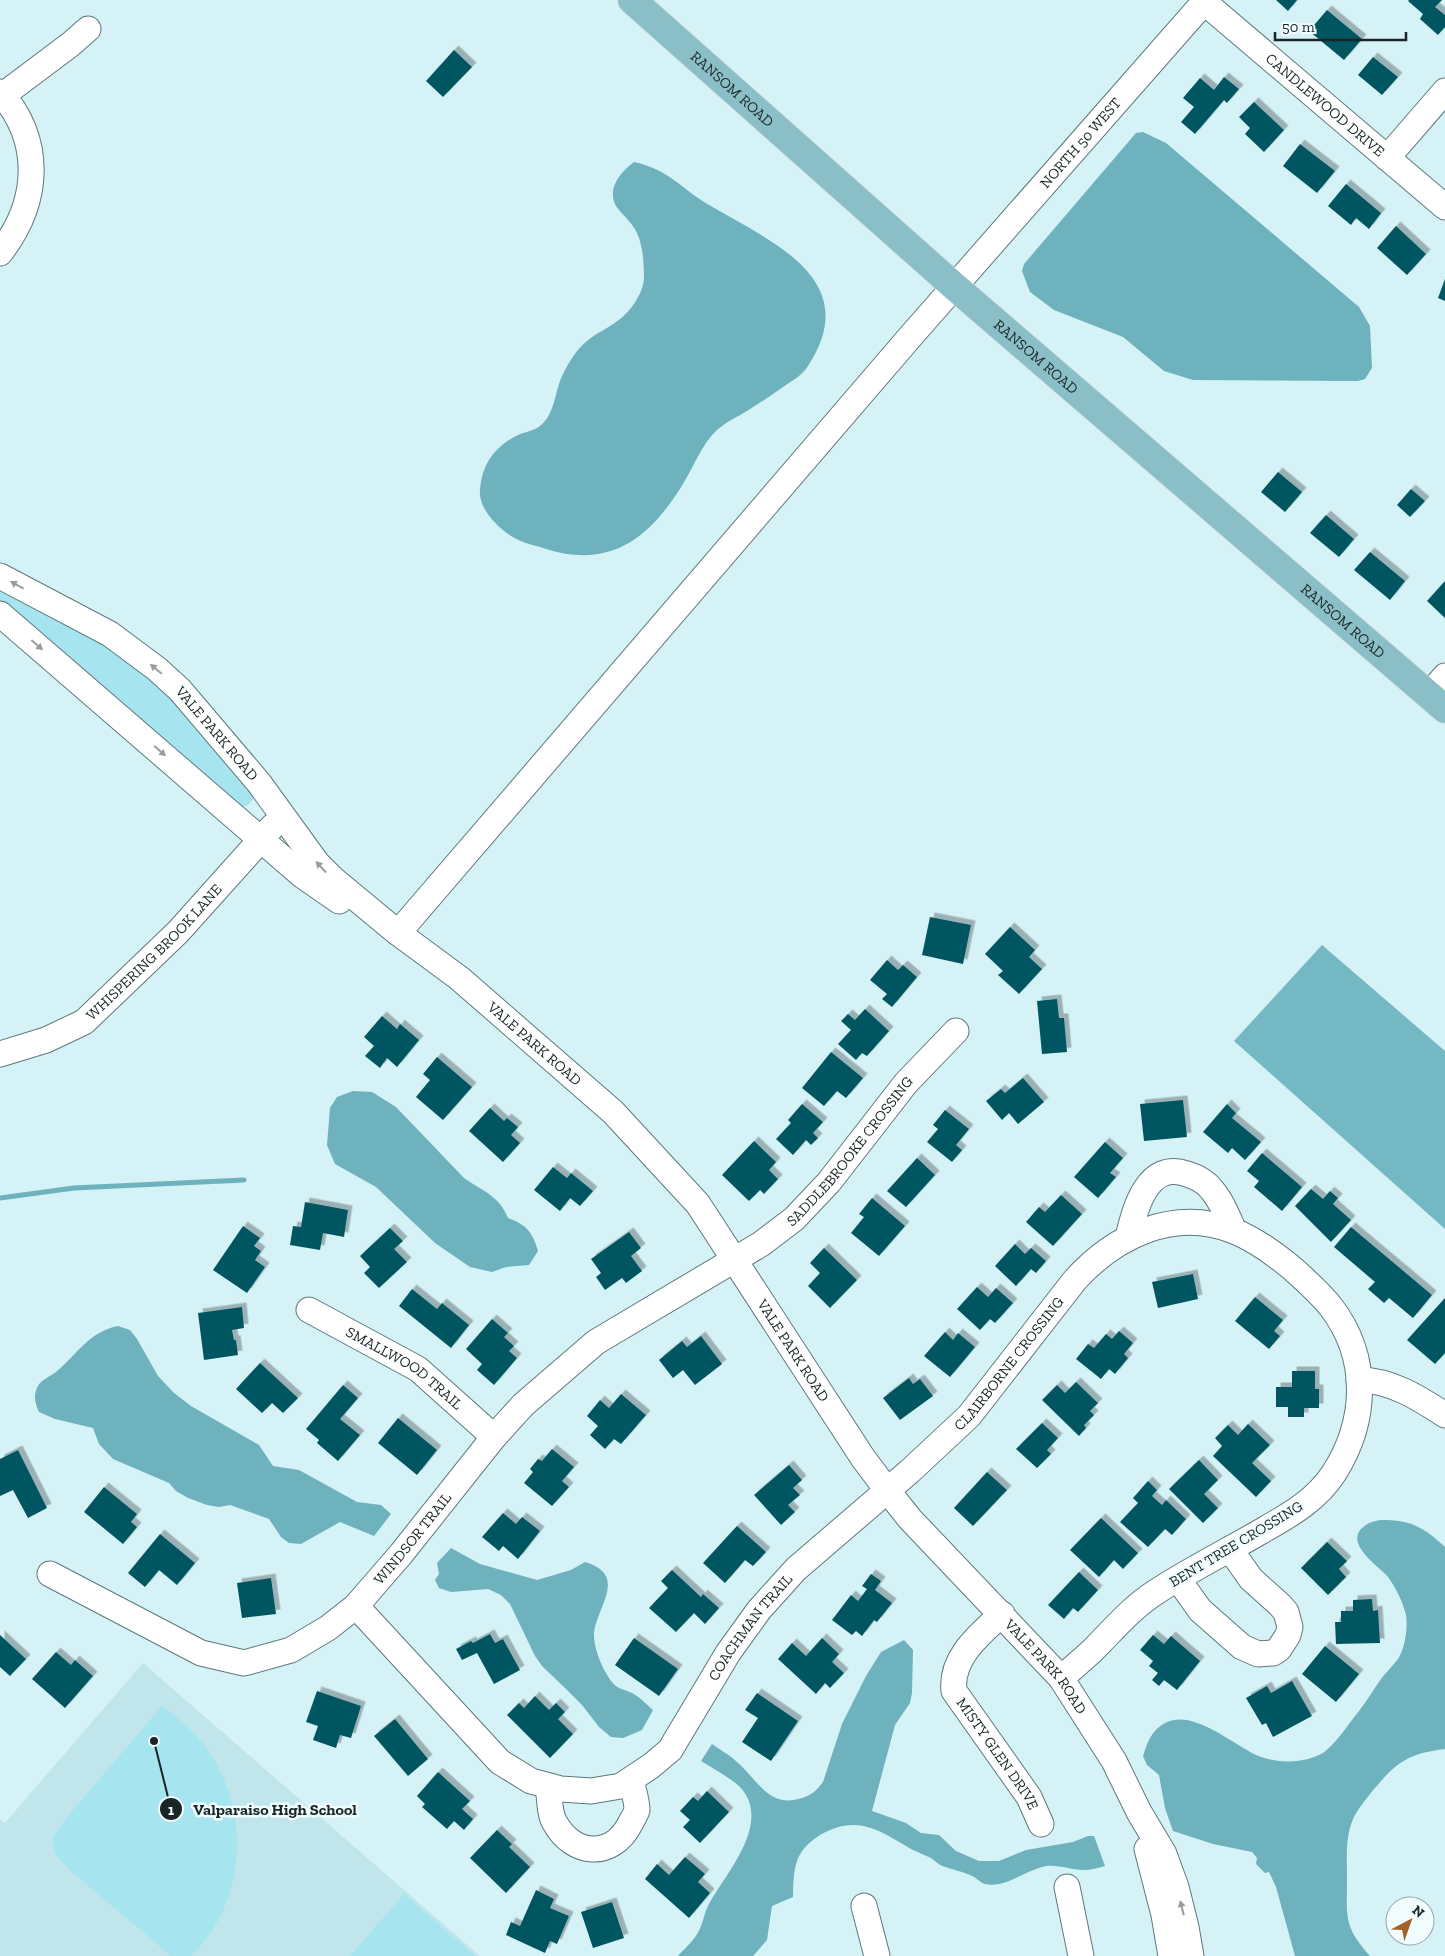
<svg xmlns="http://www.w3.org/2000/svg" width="1445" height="1956" viewBox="0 0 1445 1956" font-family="'Zilla Slab',serif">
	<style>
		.built { fill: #c0e6ec }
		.green { fill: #a6e5f0 }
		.forest { fill: #73b8c3 }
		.water { fill: #6db2bd }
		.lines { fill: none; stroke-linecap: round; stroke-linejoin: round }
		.stream { stroke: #6db2bd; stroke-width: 5 }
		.building { fill: #005661; filter: url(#shadow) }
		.minor-casing { stroke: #5e787c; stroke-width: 27 }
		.major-casing { stroke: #d1d3d4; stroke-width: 29 }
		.minor { stroke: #fff; stroke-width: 25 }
		.major { stroke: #8bbfc7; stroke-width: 28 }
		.oneway { fill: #989d9d }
		.labels { text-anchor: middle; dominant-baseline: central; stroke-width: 5; stroke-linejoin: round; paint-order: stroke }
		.street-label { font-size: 15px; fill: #1a2526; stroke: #f0fcfe }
		.leader { fill: none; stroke: #1a2526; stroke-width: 2 }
		.callout-dot { fill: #1a2526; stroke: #f0fcfe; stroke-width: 2 }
		.mark-label { font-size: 15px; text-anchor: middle; font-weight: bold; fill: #fff }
		.callout-label { font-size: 16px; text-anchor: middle; font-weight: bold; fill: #1a2526; stroke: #f0fcfe; stroke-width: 5; stroke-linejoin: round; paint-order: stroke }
	</style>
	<defs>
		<filter id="shadow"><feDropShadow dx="4.5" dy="-4.5" stdDeviation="0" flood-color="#0004"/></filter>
	</defs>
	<rect width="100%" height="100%" fill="#d5f2f7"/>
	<polygon class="built" points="143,1663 480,1956 0,1956 0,1819 5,1823"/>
	<g class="green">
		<polygon points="0,583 151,672 255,797 248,805 242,808 0,605"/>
		<path d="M162,1706C175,1716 188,1726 199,1739C244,1791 250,1872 213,1929C207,1939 198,1948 191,1956H171L71,1871L54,1853L53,1837L67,1817Z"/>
		<polygon points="404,1894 475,1956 350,1956"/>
	</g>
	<polygon class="forest" points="1322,945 1445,1051 1445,1229 1234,1041"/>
	<g class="water">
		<polygon points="1143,132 1166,143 1359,307 1370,326 1372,368 1365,379 1358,381 1193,380 1164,371 1123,337 1054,310 1030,292 1022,271 1024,264 1136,133"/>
		<path d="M634,162C670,170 680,188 709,205C770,241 865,279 808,366C803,374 794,380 786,385C773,394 760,403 747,411C737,417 726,422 717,430C702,444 694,466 683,484C649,539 610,570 543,548C533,545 520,542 511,536C496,526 478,508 480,489C482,464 495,446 518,435C524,432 534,431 540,426C556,413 554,392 563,374C569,362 576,350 587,341C596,333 607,329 616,322C629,314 643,294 644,279C644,264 643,246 637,233C632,223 626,218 619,210C604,192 619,173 634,162Z"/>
		<path d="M353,1091L372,1092L396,1107L464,1178C482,1191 499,1195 508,1218C526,1224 533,1233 538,1251L529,1265L506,1267L492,1272L470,1267L435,1243L376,1187L335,1164L327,1145L330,1108L337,1097Z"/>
		<path d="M118,1326L130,1330L137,1339L158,1376L174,1393L191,1406L259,1445L273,1466L299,1470L357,1502L381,1505L391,1514L374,1536L340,1522L301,1544L289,1543L281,1537L269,1519L230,1505L219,1507L207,1505L188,1498L176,1491L169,1483L113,1459L99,1444L93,1428L55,1419L39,1412C35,1403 33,1395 38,1386C41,1380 51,1376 56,1372C78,1354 88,1332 118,1326Z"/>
		<path d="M1381,1520C1412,1520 1423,1527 1445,1547V1749C1405,1754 1395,1764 1370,1794C1364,1802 1357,1810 1353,1819C1345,1838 1347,1860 1347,1879C1347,1917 1343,1926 1370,1956H1295L1276,1887L1269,1872L1265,1873L1256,1864L1257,1858L1252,1852L1213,1844L1173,1831L1165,1808L1159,1775L1147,1765L1143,1756C1145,1750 1147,1743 1150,1738C1177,1694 1226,1741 1256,1755C1275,1763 1300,1764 1319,1755C1333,1749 1349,1723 1359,1711C1367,1701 1373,1690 1381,1679C1386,1672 1393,1666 1398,1659C1405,1649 1408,1627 1406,1615C1403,1602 1396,1588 1388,1577C1380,1567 1346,1546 1361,1529C1367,1523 1373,1521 1381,1520Z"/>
		<path d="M451,1548L480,1564L537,1580L571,1570L585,1562C628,1575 598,1605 594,1632C593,1644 600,1663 606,1673C615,1689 618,1687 632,1693C640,1697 647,1705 653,1710L642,1730L623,1738L611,1737L599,1727L582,1705L565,1688L542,1666L535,1656L510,1604L501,1595L488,1589L451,1592L439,1588L435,1580L439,1574L437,1563Z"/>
		<path d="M904,1640L913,1650L912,1693L910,1703L895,1725L872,1811L906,1823L921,1833L939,1835L956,1851L979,1861H999L1026,1850L1073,1842L1088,1836H1094L1105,1866C1098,1868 1091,1870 1083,1870C1070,1870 1055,1863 1042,1867C1022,1872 1007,1888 985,1884C979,1882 977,1878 972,1876C962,1871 950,1869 940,1865C937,1863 934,1860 931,1858C925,1855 919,1853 913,1850C880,1831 858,1813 820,1835C793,1852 794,1869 793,1897L772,1906L767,1940L753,1956H678C686,1947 697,1938 701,1926C704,1919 705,1911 709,1904C726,1873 773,1822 740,1787C729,1777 714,1769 701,1761L712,1744C720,1750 730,1755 737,1762C758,1780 769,1809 802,1798C812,1795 817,1790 823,1782L842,1724L866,1676L881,1652Z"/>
	</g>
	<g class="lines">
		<polyline class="stream" points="0,1198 74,1188 244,1180"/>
	</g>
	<g class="building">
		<polygon points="1276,0 1297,0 1288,11"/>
		<polygon points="1409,0 1442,0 1435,7 1445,15 1445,27 1438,35 1420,19 1423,14 1408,1"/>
		<polygon points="1327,10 1362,39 1344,60 1309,31"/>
		<polygon points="454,50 472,67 443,97 426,81"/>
		<polygon points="1373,57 1398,77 1382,95 1358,75"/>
		<polygon points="1224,77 1239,89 1227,103 1224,100 1195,134 1181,122 1194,107 1183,98 1200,78 1214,90"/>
		<polygon points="1254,102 1284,130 1264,152 1245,134 1250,128 1239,117"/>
		<polygon points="1300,144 1335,171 1317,193 1283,166"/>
		<polygon points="1346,184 1381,213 1369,229 1356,218 1351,225 1328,206"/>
		<polygon points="1396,226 1426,254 1407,275 1377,248"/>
		<polygon points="1445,279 1445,301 1438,298"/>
		<polygon points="1278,472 1302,492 1285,512 1261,492"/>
		<polygon points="1411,489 1425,501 1410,517 1397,505"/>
		<polygon points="1326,515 1354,539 1339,557 1310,533"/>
		<polygon points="1370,552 1405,581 1390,600 1354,570"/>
		<polygon points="1445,581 1445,618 1427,601"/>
		<polygon points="930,917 971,925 963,964 922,955"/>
		<polygon points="1010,927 1035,950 1029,957 1042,969 1019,994 998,975 1003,971 985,954"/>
		<polygon points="887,960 898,970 903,965 917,977 892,1007 882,999 887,994 870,980"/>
		<polygon points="1057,999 1059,1018 1064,1018 1067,1052 1042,1054 1037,1001"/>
		<polygon points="865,1009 889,1031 867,1056 862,1053 856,1060 838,1044 851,1030 841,1021 848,1014 855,1020"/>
		<polygon points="382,1016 397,1029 400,1024 419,1040 397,1067 387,1058 380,1068 365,1056 374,1046 364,1037"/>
		<polygon points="831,1052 863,1078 846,1098 837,1091 824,1106 802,1088"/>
		<polygon points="437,1057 472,1087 443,1120 416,1097 430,1080 423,1074"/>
		<polygon points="1023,1078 1044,1102 1018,1124 1009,1113 1002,1120 986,1101 1001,1089 1005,1093"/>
		<polygon points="1183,1100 1187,1137 1144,1141 1140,1104"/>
		<polygon points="802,1104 823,1122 813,1133 818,1138 811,1145 806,1140 793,1155 776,1139 791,1123 788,1120"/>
		<polygon points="1227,1104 1236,1113 1232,1118 1261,1142 1245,1160 1232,1148 1228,1153 1203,1132"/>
		<polygon points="490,1108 504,1121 507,1118 518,1127 511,1135 520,1143 503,1162 469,1131"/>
		<polygon points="945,1110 969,1129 956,1145 962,1150 952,1162 927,1142 938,1129 933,1125"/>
		<polygon points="754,1141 776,1162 769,1170 778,1179 764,1194 760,1190 749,1201 722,1175"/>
		<polygon points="1105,1142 1123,1158 1110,1173 1116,1177 1098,1198 1074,1177"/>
		<polygon points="1262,1153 1302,1187 1282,1211 1254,1187 1259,1181 1247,1171"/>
		<polygon points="917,1158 935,1175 906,1207 887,1191"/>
		<polygon points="553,1167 567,1178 571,1173 593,1191 580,1206 570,1198 560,1211 534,1190"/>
		<polygon points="1311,1189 1323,1199 1330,1191 1338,1198 1333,1204 1351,1220 1331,1242 1295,1206"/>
		<polygon points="1061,1195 1082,1214 1053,1246 1026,1222 1039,1207 1045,1212"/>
		<polygon points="872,1198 905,1226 879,1256 851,1233 864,1217 859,1214"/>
		<polygon points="305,1202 348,1210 344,1237 323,1233 320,1250 290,1245 293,1226 301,1227"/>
		<polygon points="243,1226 260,1238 254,1246 261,1251 255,1260 265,1267 247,1293 213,1270"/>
		<polygon points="1351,1227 1432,1295 1413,1318 1389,1298 1384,1303 1368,1289 1375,1282 1334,1247"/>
		<polygon points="390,1228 403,1241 394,1249 407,1262 379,1288 364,1273 370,1267 360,1256"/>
		<polygon points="629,1232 641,1248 631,1256 642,1271 626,1283 622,1278 605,1290 596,1277 601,1273 591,1259"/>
		<polygon points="1015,1244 1025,1254 1031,1248 1046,1261 1036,1273 1031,1269 1016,1286 995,1266"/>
		<polygon points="824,1248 857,1280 830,1308 808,1286 820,1273 810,1263"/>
		<polygon points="1193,1274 1198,1299 1158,1308 1152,1282"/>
		<polygon points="977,1287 988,1297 996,1288 1013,1303 995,1323 990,1319 980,1330 957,1309"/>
		<polygon points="412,1289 437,1309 442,1303 469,1325 451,1348 399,1306"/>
		<polygon points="1255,1297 1283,1320 1274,1331 1280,1336 1269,1349 1235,1321"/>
		<polygon points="1445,1298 1445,1353 1435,1364 1407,1340"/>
		<polygon points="242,1307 244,1328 232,1330 234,1340 236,1340 238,1355 204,1360 198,1313"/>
		<polygon points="492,1319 508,1333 504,1337 514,1346 509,1351 517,1358 494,1385 477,1370 482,1364 466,1349"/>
		<polygon points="1119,1331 1133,1343 1124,1354 1128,1358 1115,1374 1109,1369 1101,1379 1076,1359 1088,1344 1094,1348 1106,1334 1112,1339"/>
		<polygon points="945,1332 953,1340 958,1333 975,1347 950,1377 924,1356"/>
		<polygon points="701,1336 722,1364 695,1385 683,1370 673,1378 659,1360 682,1341 687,1347"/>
		<polygon points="260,1363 298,1398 283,1413 272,1403 262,1413 236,1389"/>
		<polygon points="1292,1371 1315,1371 1315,1389 1319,1389 1319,1408 1304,1408 1304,1417 1288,1417 1288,1407 1276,1407 1276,1387 1292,1387"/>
		<polygon points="909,1378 913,1384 920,1379 933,1396 900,1420 883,1398"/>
		<polygon points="1076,1382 1098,1403 1090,1411 1094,1415 1084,1425 1086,1428 1079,1436 1042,1400 1057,1385 1065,1393"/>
		<polygon points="343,1385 358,1398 340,1419 360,1435 338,1461 317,1443 319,1440 306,1429"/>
		<polygon points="621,1394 646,1415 621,1444 614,1439 605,1449 590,1435 598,1426 587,1416 600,1400 609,1408"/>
		<polygon points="398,1418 437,1450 417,1475 378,1443"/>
		<polygon points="1042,1423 1058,1438 1047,1450 1051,1454 1037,1468 1016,1449"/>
		<polygon points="1248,1424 1270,1445 1252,1463 1271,1481 1256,1497 1213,1456 1222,1446 1215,1438 1228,1425 1238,1435"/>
		<polygon points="552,1449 574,1467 562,1481 569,1487 552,1506 524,1483 533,1472 530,1469 538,1459 542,1461"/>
		<polygon points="18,1450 47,1508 28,1518 13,1490 0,1496 0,1459"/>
		<polygon points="1199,1460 1218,1480 1204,1494 1218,1508 1203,1523 1169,1489"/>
		<polygon points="789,1465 802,1480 793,1488 800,1495 788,1505 795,1512 781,1525 754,1495"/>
		<polygon points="987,1472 1007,1490 973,1526 954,1508"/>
		<polygon points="1148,1481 1157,1490 1152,1496 1162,1505 1166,1500 1186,1519 1172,1535 1165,1529 1148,1547 1120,1522 1138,1503 1133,1498"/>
		<polygon points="104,1487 137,1514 131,1522 137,1527 123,1544 84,1512"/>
		<polygon points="503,1513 516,1524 522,1517 540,1531 518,1559 503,1546 499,1551 482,1537"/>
		<polygon points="1101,1518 1138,1553 1123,1569 1114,1560 1099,1577 1070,1550"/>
		<polygon points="737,1526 766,1552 753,1566 745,1560 725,1583 703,1563"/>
		<polygon points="160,1534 195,1563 177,1585 159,1570 145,1587 128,1573"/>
		<polygon points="1327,1542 1347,1561 1339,1569 1346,1577 1328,1595 1301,1568"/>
		<polygon points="672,1570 701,1597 703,1594 719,1608 705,1624 694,1613 676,1632 649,1608 668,1588 661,1581"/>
		<polygon points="1079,1572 1098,1590 1078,1612 1073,1608 1064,1619 1048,1605"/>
		<polygon points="871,1574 881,1581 875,1590 892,1603 877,1622 874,1620 862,1636 856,1631 852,1635 832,1620 851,1595 858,1601 867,1589 862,1586"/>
		<polygon points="271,1578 276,1614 242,1618 237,1583"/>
		<polygon points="1372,1599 1373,1611 1378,1610 1380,1643 1336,1644 1335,1622 1341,1622 1341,1611 1353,1611 1353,1600"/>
		<polygon points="490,1634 495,1643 503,1639 520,1670 494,1684 477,1653 462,1660 456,1649 471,1641 473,1643"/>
		<polygon points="0,1635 26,1659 10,1676 0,1667"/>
		<polygon points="1153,1635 1164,1644 1171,1636 1200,1661 1177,1690 1164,1680 1159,1686 1152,1680 1158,1673 1149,1666 1153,1661 1140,1650"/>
		<polygon points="634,1638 678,1669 659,1696 615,1665"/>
		<polygon points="822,1638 839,1654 832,1662 844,1673 830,1688 825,1683 816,1694 778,1659 792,1643 806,1656"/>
		<polygon points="1325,1646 1359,1674 1336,1702 1302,1674"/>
		<polygon points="56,1652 71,1665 75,1660 93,1676 65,1708 32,1679"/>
		<polygon points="1292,1681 1312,1716 1273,1737 1266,1723 1262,1725 1246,1698 1267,1686 1271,1693"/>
		<polygon points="317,1691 361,1706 351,1738 340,1735 336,1748 313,1740 318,1726 306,1722"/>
		<polygon points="757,1693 798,1721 771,1761 742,1742 758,1718 745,1710"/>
		<polygon points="535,1696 549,1710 556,1703 565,1712 558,1719 573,1734 550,1758 507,1715 519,1703 524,1708"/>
		<polygon points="395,1719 428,1759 408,1776 374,1736"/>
		<polygon points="438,1772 470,1801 462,1809 473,1819 464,1830 454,1821 447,1829 422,1807 425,1804 417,1796"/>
		<polygon points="707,1791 729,1812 700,1843 683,1827 690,1820 680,1811 693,1797 698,1801"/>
		<polygon points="497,1830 512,1844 509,1847 530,1867 506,1893 470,1858"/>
		<polygon points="685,1857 705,1874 698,1882 710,1893 689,1918 645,1879 657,1864 669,1875"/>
		<polygon points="536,1890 554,1899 550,1908 569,1916 557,1944 550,1941 545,1953 506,1935 511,1922 520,1926"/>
		<polygon points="612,1902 624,1938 593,1948 581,1912"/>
	</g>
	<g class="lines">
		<defs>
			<g id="minor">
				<path id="s1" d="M1204,2L1445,207"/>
				<path d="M0,92C44,142 39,203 0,253"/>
				<polyline points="3,95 71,44 88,29"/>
				<polyline points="1387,158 1445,91"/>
				<path id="s2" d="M0,576L110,634L157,669L180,690L259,783L317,863L334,880L398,933L459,978L613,1112L698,1204L863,1458L887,1490L910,1519L1061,1678L1114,1761L1139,1812L1164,1854L1176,1887L1186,1927L1191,1956"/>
				<polyline points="0,614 303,876 339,901"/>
				<polyline points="1429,695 1445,676"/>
				<path id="s3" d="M398,933L910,337L1206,0"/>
				<path id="s4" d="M0,1054L46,1040L84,1022L178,932L273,826"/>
				<path d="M1128,1237C1135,1209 1147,1160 1187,1174C1197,1177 1206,1182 1212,1190C1222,1202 1228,1217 1234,1231"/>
				<path id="s5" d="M309,1310L418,1369L494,1437"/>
				<path d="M1359,1380C1391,1380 1419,1398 1445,1415"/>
				<path id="s6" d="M50,1574L201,1653L244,1663L291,1650L328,1628L356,1606L401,1554L494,1437L523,1405L596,1342L761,1244L794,1219L829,1182L906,1083L956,1031"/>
				<polyline points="1178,1579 1200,1610 1242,1647 1258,1654 1273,1653 1279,1649 1288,1635 1290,1627 1286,1612 1280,1605 1251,1579 1230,1549"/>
				<path id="s7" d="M356,1606L500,1762L531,1781L561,1789L591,1791L621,1786L651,1766L670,1750L728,1653L759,1610L796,1569L910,1471L969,1416L1075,1280C1115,1236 1174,1207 1234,1231C1256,1240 1275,1254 1293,1269C1306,1281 1320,1293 1331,1307C1370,1358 1367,1421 1334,1473C1316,1501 1288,1516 1260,1532C1226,1552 1189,1570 1156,1592C1131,1608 1113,1630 1092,1651C1082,1660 1072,1669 1061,1678"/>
				<path id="s8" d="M1002,1614C980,1634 950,1658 954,1691L1029,1797L1041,1824"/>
				<path d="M548,1786C550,1797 549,1814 555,1823C573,1856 612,1859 630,1824C632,1820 636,1814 637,1810C637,1801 633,1789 631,1780"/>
				<polyline points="1147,1849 1164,1915 1171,1956"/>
				<polyline points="1067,1887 1081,1956"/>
				<polyline points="864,1906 877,1956"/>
			</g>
			<g id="major">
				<path id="s9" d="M632,0L955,287L1445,709"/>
			</g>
		</defs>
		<use href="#minor" class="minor-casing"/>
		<use href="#major" class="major-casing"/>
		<use href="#minor" class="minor"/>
		<use href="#major" class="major"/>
	</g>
	<defs><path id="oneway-solid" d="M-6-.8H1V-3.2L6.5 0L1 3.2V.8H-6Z" transform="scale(1.25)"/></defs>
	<g class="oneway">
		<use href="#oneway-solid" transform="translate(17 585) rotate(-151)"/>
		<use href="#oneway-solid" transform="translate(37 645) rotate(41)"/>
		<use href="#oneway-solid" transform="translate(156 669) rotate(-140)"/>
		<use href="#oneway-solid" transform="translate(160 751) rotate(41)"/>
		<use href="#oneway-solid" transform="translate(321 867) rotate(-133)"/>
		<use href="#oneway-solid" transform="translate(1182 1908) rotate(-104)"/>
	</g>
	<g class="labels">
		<g class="street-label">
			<text stroke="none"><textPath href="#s9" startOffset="134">RANSOM ROAD</textPath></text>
			<text stroke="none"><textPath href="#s1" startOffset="159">CANDLEWOOD DRIVE</textPath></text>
			<text stroke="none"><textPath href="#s3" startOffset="1044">NORTH 50 WEST</textPath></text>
			<text stroke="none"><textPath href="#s9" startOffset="539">RANSOM ROAD</textPath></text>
			<text stroke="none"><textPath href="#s9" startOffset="944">RANSOM ROAD</textPath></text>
			<text stroke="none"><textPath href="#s2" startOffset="271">VALE PARK ROAD</textPath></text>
			<text stroke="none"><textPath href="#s4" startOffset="189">WHISPERING BROOK LANE</textPath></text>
			<text stroke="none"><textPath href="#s2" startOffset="718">VALE PARK ROAD</textPath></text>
			<text stroke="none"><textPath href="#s6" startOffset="1021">SADDLEBROOKE CROSSING</textPath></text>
			<text stroke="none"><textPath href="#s2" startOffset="1122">VALE PARK ROAD</textPath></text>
			<text stroke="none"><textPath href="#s7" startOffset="919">CLAIRBORNE CROSSING</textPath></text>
			<text stroke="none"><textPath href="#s5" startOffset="112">SMALLWOOD TRAIL</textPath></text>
			<text stroke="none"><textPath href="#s6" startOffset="430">WINDSOR TRAIL</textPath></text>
			<text transform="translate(1236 1544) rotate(-31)">BENT TREE CROSSING</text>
			<text stroke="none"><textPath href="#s7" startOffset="548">COACHMAN TRAIL</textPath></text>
			<text stroke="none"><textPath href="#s2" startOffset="1528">VALE PARK ROAD</textPath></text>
			<text stroke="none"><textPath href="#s8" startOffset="171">MISTY GLEN DRIVE</textPath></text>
		</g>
	</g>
	<path class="leader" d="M154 1741L171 1809"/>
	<g class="callout-dot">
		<circle cx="154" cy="1741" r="5"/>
		<circle cx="171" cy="1809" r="12"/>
	</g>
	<g class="mark-label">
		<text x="171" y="1815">1</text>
	</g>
	<g class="callout-label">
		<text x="275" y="1815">Valparaiso High School</text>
	</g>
	<g transform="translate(1410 1921) rotate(41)"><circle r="24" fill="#f0fcfe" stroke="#9aa6a8"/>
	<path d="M0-4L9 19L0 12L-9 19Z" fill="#a2622a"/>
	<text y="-8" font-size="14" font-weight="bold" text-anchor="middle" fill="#1a2526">N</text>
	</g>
	<path d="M1275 32v8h131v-8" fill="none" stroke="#1a2526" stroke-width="2.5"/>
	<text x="1282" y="32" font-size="15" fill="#1a2526" stroke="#f0fcfe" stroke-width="4" paint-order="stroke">50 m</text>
</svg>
